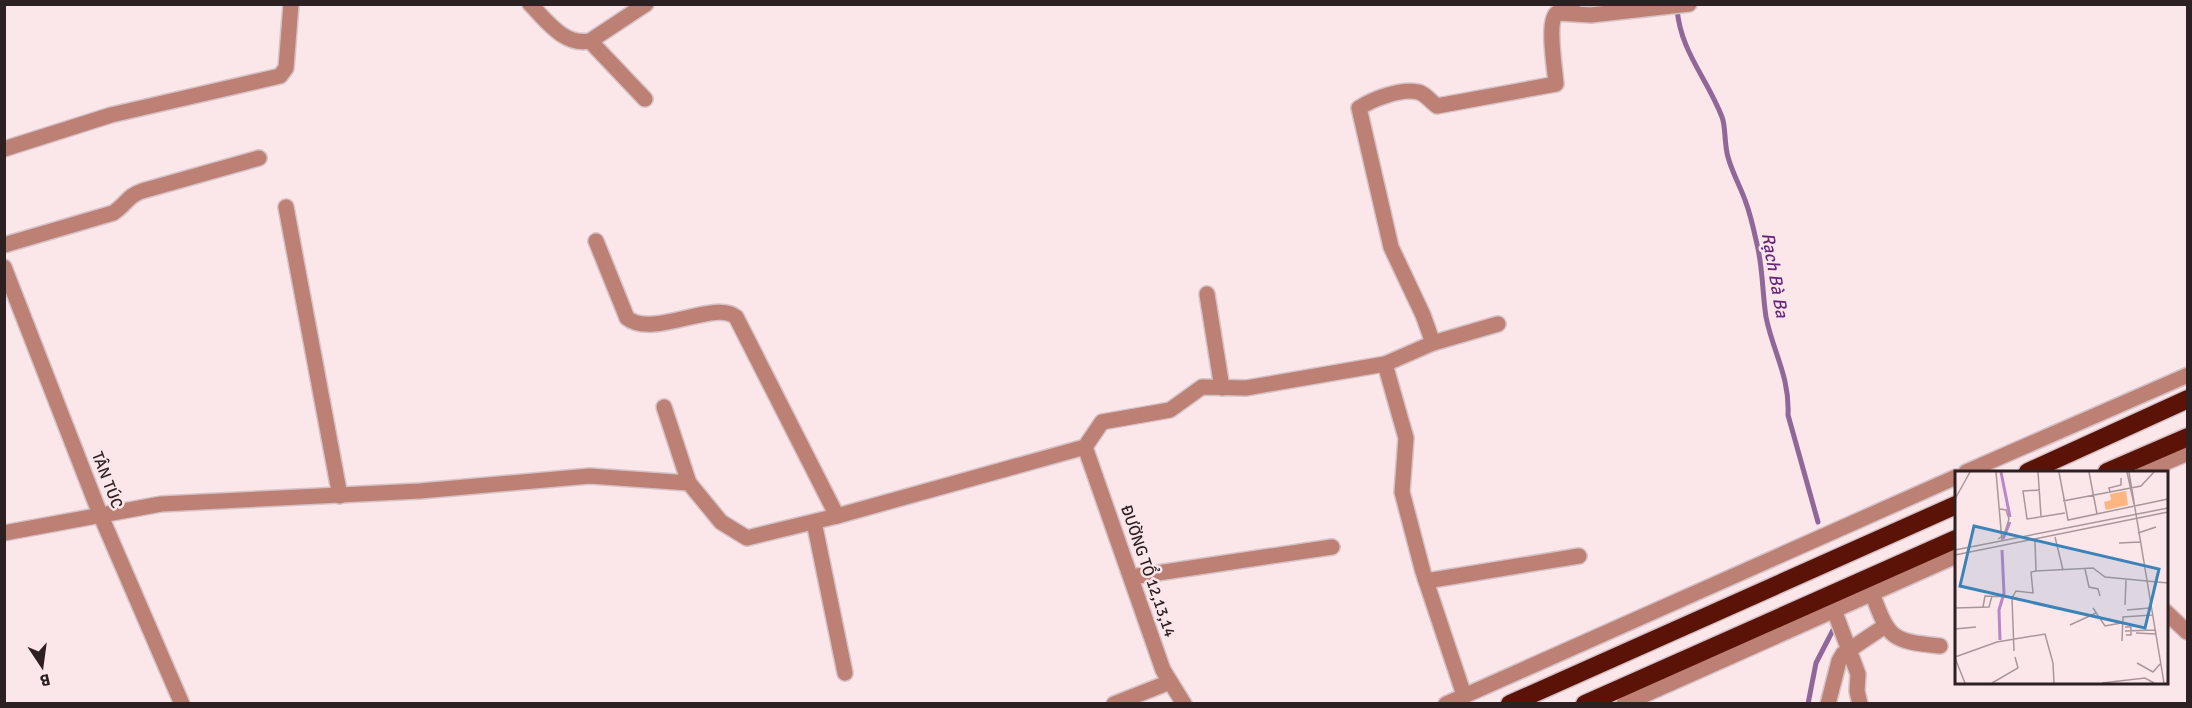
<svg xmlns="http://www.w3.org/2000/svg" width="2192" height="708" viewBox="0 0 2192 708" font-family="Signika,sans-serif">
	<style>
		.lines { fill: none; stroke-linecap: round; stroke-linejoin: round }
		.stream { stroke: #8f6798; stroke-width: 5 }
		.minor-casing { stroke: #d6c2c6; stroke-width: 18 }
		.highway-casing { stroke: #d6c2c6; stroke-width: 21 }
		.minor { stroke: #bd8074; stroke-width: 15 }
		.highway { stroke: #5b1308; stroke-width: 18 }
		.labels { text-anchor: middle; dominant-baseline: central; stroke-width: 5; stroke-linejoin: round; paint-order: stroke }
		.street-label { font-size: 16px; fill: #2c2022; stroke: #fbe6ea }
		.water-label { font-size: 18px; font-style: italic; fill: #68277b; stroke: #fbe6ea }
		.inset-river { fill: none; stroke: #b985cb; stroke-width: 3 }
		.inset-road { fill: none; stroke: #a8979a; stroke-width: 1.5 }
		.view { fill: #3b83b8; fill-opacity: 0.15; stroke: #3b83b8; stroke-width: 3 }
		.inset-edge { fill: none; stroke: #2c2022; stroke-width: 3 }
	</style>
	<rect width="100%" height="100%" fill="#fbe6ea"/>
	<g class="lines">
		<g class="stream">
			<path d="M1677,8C1680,51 1707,78 1722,117C1726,127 1724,144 1728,157C1732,172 1740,186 1745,200C1750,213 1753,226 1756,240C1763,265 1762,291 1766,317C1773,352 1790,377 1788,415L1818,522"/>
			<polyline points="1808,704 1816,663 1833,630"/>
		</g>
		<defs>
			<g id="minor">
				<path d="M530,4C547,21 564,46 590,41L645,99"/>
				<polyline points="1557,13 1591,15 1689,4"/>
				<polyline points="590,41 646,4"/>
				<polyline points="4,149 111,115 280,76 286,68 291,4"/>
				<polyline points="286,207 340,496"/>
				<path d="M596,241L627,318C653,339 715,299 736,317L837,516"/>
				<path d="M4,245L113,213C126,205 127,196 142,191L259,158"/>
				<polyline points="4,267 100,514 182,704"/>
				<polyline points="1207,294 1222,388"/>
				<polyline points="1433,343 1498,324"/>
				<path d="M1385,364L1433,343L1423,315L1391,247L1359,108C1373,99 1401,88 1418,92C1425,93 1431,102 1437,106L1556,84C1555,70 1547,24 1556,14C1560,10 1568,8 1573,4"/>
				<polyline points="664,407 689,483"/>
				<polyline points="1085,447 1163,670 1184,704"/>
				<polyline points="1966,472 2188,375"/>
				<polyline points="2143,472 2188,453"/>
				<polyline points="814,522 845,673"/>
				<polyline points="4,533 161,504 420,491 590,476 689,483 721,522 747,538 837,516 1085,447 1102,422 1170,410 1202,387 1246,388 1385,364 1406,438 1402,492 1423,572 1464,695"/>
				<polyline points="1131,577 1332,547"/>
				<polyline points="1426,581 1579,556"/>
				<path d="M1872,593C1889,639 1891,641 1940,646"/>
				<polyline points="1834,610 1858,674 1857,691 1860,704"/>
				<polyline points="2166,612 2187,632"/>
				<polyline points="1114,704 1170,682"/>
				<polyline points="1446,704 1956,477"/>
				<polyline points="1624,704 1956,556"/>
				<polyline points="1828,704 1839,661 1843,654 1885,626"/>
			</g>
			<g id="highway">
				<polyline points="2028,472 2188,399"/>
				<polyline points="2107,472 2188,437"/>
				<polyline points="1510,704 1956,505"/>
				<polyline points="1585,704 1956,539"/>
			</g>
		</defs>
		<use href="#minor" class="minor-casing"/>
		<use href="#highway" class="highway-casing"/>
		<use href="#minor" class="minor"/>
		<use href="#highway" class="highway"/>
	</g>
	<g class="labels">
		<g class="street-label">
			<text transform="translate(107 480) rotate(69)">TÂN TÚC</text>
			<text transform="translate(1148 571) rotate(71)">ĐƯỜNG TỔ 12,13,14</text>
		</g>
		<g class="water-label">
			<text transform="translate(1775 275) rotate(80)">Rạch Bà Ba</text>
		</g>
	</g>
	<g transform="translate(1955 471)">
		<rect width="213" height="213" fill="#fbe6ea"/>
		<path d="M171,20L173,34L151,39L149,31L156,29L155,23Z" fill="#feb681"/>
		<path class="inset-river" d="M46,1L55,46M48,68L55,51M45,169L44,139L49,122L47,79"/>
		<path class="inset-road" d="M41,1L47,70M83,1L86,45M104,1L113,49L213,28M134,1L142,43M172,1L179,33M174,1L209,212M85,19L68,20L72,48L110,42M155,21L154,17L166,14V7M0,28L15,1M108,30L186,15L199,1M183,62L201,56M100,66L108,99M43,68L49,64L54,48L51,39L45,38M80,70L81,100L138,97L150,106L213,112M164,72L185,71M0,79L213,37M0,84L213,41M130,98L134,116L143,118L145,125M170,134L171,109M28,136L30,125L59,126M0,137L34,136L37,125M138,137L150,155L166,152M172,139L195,137M115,154L141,142M170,156H176V164H171M0,158L21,156M170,160L200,159M181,162L201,163M167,170L168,146L197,144M59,180L57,127L61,120L78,122L76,101L81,100M0,186L42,171L90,163L98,192L99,212M0,187L10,212M182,192L198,201L205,193M37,212L63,197L60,186M147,212L190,207L199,212"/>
		<path class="view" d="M19,55L204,98L190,157L5,115Z"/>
		<rect width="213" height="213" class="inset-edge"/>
	</g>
	<rect width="2192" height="708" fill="none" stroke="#2c2022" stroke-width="12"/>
	<g transform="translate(42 666) rotate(167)" stroke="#fbe6ea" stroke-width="4.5" paint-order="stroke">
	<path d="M0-4.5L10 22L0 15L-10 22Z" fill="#2c2022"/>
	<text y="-9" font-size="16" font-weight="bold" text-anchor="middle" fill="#2c2022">B</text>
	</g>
</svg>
